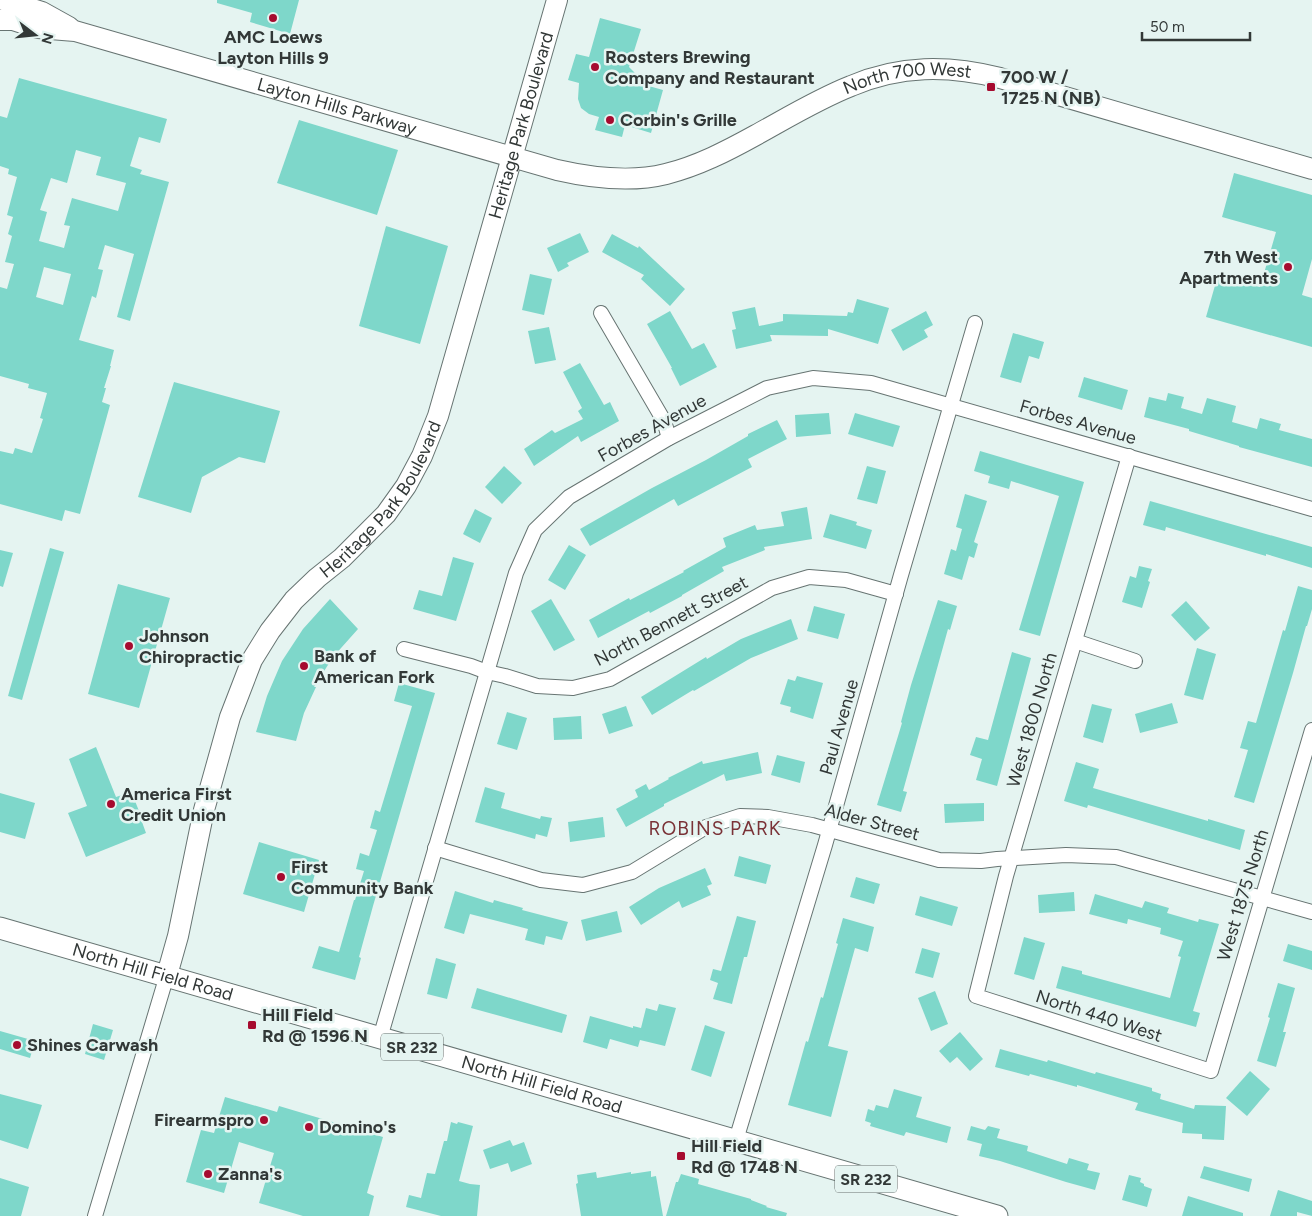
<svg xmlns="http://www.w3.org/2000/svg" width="1312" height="1216" viewBox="0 0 1312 1216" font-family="Figtree,sans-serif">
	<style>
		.building { fill: #7ed7ca; fill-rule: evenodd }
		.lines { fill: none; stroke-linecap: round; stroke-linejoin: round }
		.street-casing { stroke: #677472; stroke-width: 16 }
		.secondary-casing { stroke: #677472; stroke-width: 22 }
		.primary-casing { stroke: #677472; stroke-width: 23 }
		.street { stroke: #fff; stroke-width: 14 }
		.secondary { stroke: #fff; stroke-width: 20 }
		.primary { stroke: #fff; stroke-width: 21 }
		.poi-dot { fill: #a60b2f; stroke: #e5f4f1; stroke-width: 2 }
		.labels { text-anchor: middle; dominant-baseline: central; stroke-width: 5; stroke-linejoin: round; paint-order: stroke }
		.shield { fill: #e5f4f1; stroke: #68706f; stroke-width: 1 }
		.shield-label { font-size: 16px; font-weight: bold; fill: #323837 }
		.poi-label { font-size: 18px; font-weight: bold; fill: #323837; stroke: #e5f4f1; text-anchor: start }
		.street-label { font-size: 18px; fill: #323837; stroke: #e5f4f1 }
		.neighbourhood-label { font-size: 19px; letter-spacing: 1px; fill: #7a3237; stroke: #e5f4f1 }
	</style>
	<rect width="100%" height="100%" fill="#e5f4f1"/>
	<g class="building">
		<polygon points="217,0 299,0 290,34 250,22 252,13 217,3"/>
		<polygon points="600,18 641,29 629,67 636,74 638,83 663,90 651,133 625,125 622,137 595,130 599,117 589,114 581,108 578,99 579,83 568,80 576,54 589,57"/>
		<path d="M19,78L167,119L160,143L139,137L130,166L142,170L140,174L169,182L130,321L117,317L134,254L105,245L98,269L103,270L96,298L92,296L79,340L114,350L110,366H111L104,388H106L102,402L110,405L80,514L65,510L62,521L0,504V451L13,454L15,448L32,453L43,419L40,418L47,393L28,388L29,384L0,376V287L7,289L14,264L5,262L12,236L8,234L13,217L7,215L17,177L8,174L9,169L0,166V116L7,118ZM76,150L101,157L96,175L126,183L118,211L72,198L64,225L70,226L64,248L39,241L47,212L40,210L51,178L67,183ZM44,267L71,274L63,305L36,297Z"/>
		<polygon points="299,120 398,150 377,215 277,183"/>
		<polygon points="1234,173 1312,195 1312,259 1302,295 1312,298 1312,347 1206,317 1218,275 1260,287 1276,232 1222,217"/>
		<polygon points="386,226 448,246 420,344 359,326"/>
		<polygon points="580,233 589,252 567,263 569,266 558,272 547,248"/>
		<polygon points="612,234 638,248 639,246 685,289 670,306 641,279 644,275 602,252"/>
		<polygon points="530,274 552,279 544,315 522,310"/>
		<polygon points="857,299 889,308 878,344 828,329 828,336 770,335 772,341 736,349 732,330 736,329 732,312 755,307 759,326 783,321 783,314 847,316 848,312 853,313"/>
		<polygon points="670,311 692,349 704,343 717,367 680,386 671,368 672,368 647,324"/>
		<polygon points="926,311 933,325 924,330 928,337 903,351 891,330"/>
		<polygon points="549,327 556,360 535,364 528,331"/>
		<polygon points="1013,333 1044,342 1039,359 1029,356 1021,383 1000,377"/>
		<polygon points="580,363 604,405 610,402 619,421 581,442 578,436 534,466 524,449 552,430 555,433 583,419 578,411 582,408 563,372"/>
		<polygon points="1084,377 1128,390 1122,410 1078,397"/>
		<polygon points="174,382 280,411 265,463 239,457 202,477 191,513 138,497"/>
		<polygon points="1168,393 1184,397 1181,408 1202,414 1207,398 1236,406 1232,422 1257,429 1260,418 1281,424 1279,430 1312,439 1312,467 1239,447 1239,446 1189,431 1189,429 1144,417 1149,397 1166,401"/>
		<polygon points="829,413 831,434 796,437 795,415"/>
		<polygon points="855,413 900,426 893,447 848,434"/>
		<polygon points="777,420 787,439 748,459 752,467 678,506 674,499 590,546 580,529 652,488 706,460 748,436 748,434"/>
		<polygon points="980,451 1084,482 1040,636 1019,630 1059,496 1011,481 1009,489 988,483 990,476 974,471"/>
		<polygon points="504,466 522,483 502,504 485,487"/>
		<polygon points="867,466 886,471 877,504 857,499"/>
		<polygon points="965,494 987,501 974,542 978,544 974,558 969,556 962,580 944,574 951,549 956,551 962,529 956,527"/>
		<polygon points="1150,501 1312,547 1312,568 1266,554 1266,556 1166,527 1165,531 1143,525"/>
		<polygon points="807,507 812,539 764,547 765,550 722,567 724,571 682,595 682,596 650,613 649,611 598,638 589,620 629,598 630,600 684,572 683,571 726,547 723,538 755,525 757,530 784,526 781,512"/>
		<polygon points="475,509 492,518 480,543 463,534"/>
		<polygon points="830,514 857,522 856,525 872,530 866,549 823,537"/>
		<polygon points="569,545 586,555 565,590 548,580"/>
		<polygon points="50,548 64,552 22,700 8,696"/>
		<polygon points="0,550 13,553 3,587 0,586"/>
		<polygon points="453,557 474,563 456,621 413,609 419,590 442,596"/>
		<polygon points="1139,566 1152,569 1148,581 1150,582 1142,608 1122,602 1130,576 1136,578"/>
		<polygon points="118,584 170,598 139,708 88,694"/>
		<polygon points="1298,586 1312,590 1312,609 1307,626 1306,626 1293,673 1254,803 1234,797 1248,750 1240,748 1248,721 1256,723 1283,630 1285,631"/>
		<polygon points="330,599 358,629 333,657 314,687 316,687 304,713 296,741 256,732 267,696 282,661 303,629"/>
		<polygon points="551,599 575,640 554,651 531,611"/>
		<polygon points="938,600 957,606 950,630 948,629 903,791 907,792 901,812 877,805 902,723 901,722 911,685"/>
		<polygon points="1186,601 1210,628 1195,641 1171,615"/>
		<polygon points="814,606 845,614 838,639 807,631"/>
		<polygon points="791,619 798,639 751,658 694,691 693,690 652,715 641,697 706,657 707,659 741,639"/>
		<polygon points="1197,648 1216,654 1203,700 1184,695"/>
		<polygon points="1012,652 1031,658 997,786 976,780 982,759 970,755 976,737 988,740"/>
		<polygon points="797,676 823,683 813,719 790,712 791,707 780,704 788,679 795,681"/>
		<polygon points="399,683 435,693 373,906 359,957 361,958 355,980 312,968 319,946 339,952 354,900 355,900 364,871 356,869 360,853 369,856 377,830 370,828 375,810 380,812 412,706 394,701"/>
		<polygon points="1172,703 1178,723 1140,733 1135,714"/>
		<polygon points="1092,704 1112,709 1103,743 1083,737"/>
		<polygon points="626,706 633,726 609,734 602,714"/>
		<polygon points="507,712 527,718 517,750 497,744"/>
		<polygon points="581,716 582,739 554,740 553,718"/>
		<polygon points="96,747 116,797 128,793 132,802 135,801 139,811 138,811 146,833 86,857 68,813 87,806 69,759"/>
		<polygon points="758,752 762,773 726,781 724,774 664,804 664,806 626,827 616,809 638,797 635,790 646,784 649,790 669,779 668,778 702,761 703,764"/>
		<polygon points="777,755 805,762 800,783 771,775"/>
		<polygon points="1076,762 1099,769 1093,788 1208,821 1208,819 1245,830 1240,850 1088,805 1087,808 1064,801"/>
		<polygon points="485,787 505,793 501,808 540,819 541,816 552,818 547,837 536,834 535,839 475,822"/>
		<polygon points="0,793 35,803 25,839 0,832"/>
		<polygon points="984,803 984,821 945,823 944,804"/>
		<polygon points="603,817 605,837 570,842 568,822"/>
		<polygon points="259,842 319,860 304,912 243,894"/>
		<polygon points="739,856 771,865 766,884 734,876"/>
		<polygon points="705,868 712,884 707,886 711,895 682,908 679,901 641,925 629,907 659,888"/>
		<polygon points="856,877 880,884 874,904 850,897"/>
		<polygon points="455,891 493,903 494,900 523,908 522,910 568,922 562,940 546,936 544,945 525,940 528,929 470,914 464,934 444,928"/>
		<polygon points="1074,892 1075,911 1039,913 1038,895"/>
		<polygon points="1095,894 1142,908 1145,901 1169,908 1167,913 1198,922 1199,919 1219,924 1193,1011 1200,1013 1196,1027 1056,988 1062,966 1082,971 1082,974 1170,998 1181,957 1178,956 1183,941 1160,934 1161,928 1128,919 1127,924 1089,914"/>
		<polygon points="920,896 958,907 952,926 915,915"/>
		<polygon points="617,911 622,932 586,941 581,920"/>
		<polygon points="737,916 756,921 747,957 744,957 732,1004 713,999 718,983 710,980 713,969 721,971"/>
		<polygon points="843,918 874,927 868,952 855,948 828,1046 848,1051 831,1117 788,1105 806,1041 808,1042 821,997 823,998 838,944 836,943"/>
		<polygon points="1024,937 1045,943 1034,980 1014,974"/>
		<polygon points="1288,944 1312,951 1312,970 1283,961"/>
		<polygon points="922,948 940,953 933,978 915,973"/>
		<polygon points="436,958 456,964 447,999 427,994"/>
		<polygon points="1278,983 1295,988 1283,1032 1286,1032 1276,1067 1257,1061 1270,1018 1268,1017"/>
		<polygon points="477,988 567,1015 562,1033 471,1008"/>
		<polygon points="935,991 948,1024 931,1031 918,998"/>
		<polygon points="659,1004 676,1008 665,1046 640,1040 638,1047 610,1039 607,1049 583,1042 590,1016 633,1028 633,1026 641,1028 646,1008 657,1011"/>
		<polygon points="93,1024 113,1030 104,1060 85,1054"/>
		<polygon points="705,1025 725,1032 711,1077 691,1070"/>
		<polygon points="0,1031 35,1041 30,1058 0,1049"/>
		<polygon points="960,1032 983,1059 970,1071 957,1057 950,1063 939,1051"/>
		<polygon points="1000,1049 1047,1062 1048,1060 1095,1074 1096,1072 1152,1088 1152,1091 1161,1094 1160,1099 1194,1109 1195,1105 1226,1106 1224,1140 1202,1139 1202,1134 1182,1133 1183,1123 1135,1110 1138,1103 1077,1085 1077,1087 1030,1074 1029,1076 995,1067"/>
		<polygon points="1250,1071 1270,1089 1247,1116 1226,1098"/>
		<polygon points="894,1089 922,1097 916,1117 951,1127 947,1143 906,1132 904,1136 870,1126 871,1123 865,1121 868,1109 874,1111 876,1105 888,1108"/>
		<polygon points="0,1094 42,1105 28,1149 0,1140"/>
		<polygon points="225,1097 277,1112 279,1106 383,1137 367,1193 374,1196 369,1216 303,1216 259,1203 274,1153 239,1142 224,1193 186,1182 201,1130 214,1133"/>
		<polygon points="451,1122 457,1124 458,1122 473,1126 459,1181 470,1184 480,1185 477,1216 441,1216 406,1207 409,1195 421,1198 427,1173 435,1174 444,1141 447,1141"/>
		<polygon points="971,1126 985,1130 988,1126 1000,1129 997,1138 1028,1146 1027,1151 1067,1164 1069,1158 1089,1164 1087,1170 1100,1173 1095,1190 1066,1182 1000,1161 979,1156 982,1144 967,1140"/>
		<polygon points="510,1140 513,1146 524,1142 532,1164 511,1172 508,1163 490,1169 483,1150"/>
		<polygon points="1204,1166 1252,1179 1249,1192 1200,1178"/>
		<polygon points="651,1171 651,1177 656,1176 663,1216 581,1216 576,1184 578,1183 577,1175 596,1172 597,1178 631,1172 631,1174"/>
		<polygon points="681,1174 699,1179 698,1184 751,1199 751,1200 767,1206 766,1207 787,1213 786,1216 666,1216 676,1182 678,1182"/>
		<polygon points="1129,1175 1141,1178 1140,1182 1144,1184 1144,1186 1152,1189 1147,1207 1122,1200"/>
		<polygon points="0,1178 29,1187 21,1216 0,1216"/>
		<polygon points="1278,1190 1312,1201 1312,1216 1297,1212 1297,1216 1270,1216"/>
		<polygon points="1188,1196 1243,1213 1243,1216 1182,1216"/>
	</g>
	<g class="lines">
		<defs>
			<g id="street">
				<polyline points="601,313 664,421 669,438"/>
				<polyline points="1129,456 1006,876 976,996 1211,1071 1312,730"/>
				<polyline points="1075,641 1135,661"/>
				<polyline points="404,649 471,666 487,672 505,676 537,686 573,688 610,679 772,588 809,577 846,580 896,594"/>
				<polyline points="435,848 541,880 583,885 632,872 706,827 740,816 768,817 812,825 939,860 981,861 997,859 1066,855 1116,857 1312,912"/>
				<polyline points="380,1038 516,573 535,530 569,497 669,438 767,388 813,378 871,383 1312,509"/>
				<polyline points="736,1140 825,845 901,575 975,323"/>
				<polyline points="95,1216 167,975"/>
			</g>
			<g id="secondary">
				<polyline points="3,0 42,12 69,27"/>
				<path id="s1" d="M0,20H13L38,28L75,31L557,170C592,178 630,183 666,174C698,166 727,151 756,135C787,118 818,99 851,86C900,65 948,65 1000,78L1312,169"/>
				<path id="s2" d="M167,975L178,936L204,810L230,717L252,660L270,631L294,600L317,578L342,558L386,514L406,486L422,456L438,416L557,0"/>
			</g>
			<g id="primary">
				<path id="s3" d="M0,928L997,1216"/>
			</g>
		</defs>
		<use href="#street" class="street-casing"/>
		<use href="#secondary" class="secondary-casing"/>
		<use href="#primary" class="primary-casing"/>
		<use href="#street" class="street"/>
		<use href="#secondary" class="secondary"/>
		<use href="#primary" class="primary"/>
	</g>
	<g class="poi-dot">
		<circle cx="273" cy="18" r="5"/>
		<circle cx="595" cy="67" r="5"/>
		<rect x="986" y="82" width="10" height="10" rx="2.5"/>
		<circle cx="610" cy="120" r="5"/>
		<circle cx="1288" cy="267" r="5"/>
		<circle cx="129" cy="646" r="5"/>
		<circle cx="304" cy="666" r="5"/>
		<circle cx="111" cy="804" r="5"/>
		<circle cx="281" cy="877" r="5"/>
		<rect x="247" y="1020" width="10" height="10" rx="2.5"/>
		<circle cx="17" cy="1045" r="5"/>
		<circle cx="264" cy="1120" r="5"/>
		<circle cx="309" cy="1127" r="5"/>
		<rect x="676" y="1151" width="10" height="10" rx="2.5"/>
		<circle cx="208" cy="1174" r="5"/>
	</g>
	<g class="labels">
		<g class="shield">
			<rect x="381" y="1033.5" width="62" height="27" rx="4"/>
			<rect x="835" y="1165.5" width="62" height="27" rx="4"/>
		</g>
		<g class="shield-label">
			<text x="412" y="1047">SR 232</text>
			<text x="866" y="1179">SR 232</text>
		</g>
		<g class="poi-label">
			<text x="273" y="37" text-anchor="middle">AMC Loews<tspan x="273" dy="21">Layton Hills 9</tspan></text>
			<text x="605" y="57">Roosters Brewing<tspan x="605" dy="21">Company and Restaurant</tspan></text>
			<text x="1001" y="77">700 W /<tspan x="1001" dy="21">1725 N (NB)</tspan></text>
			<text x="620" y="120">Corbin's Grille</text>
			<text x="1278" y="257" text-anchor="end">7th West<tspan x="1278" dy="21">Apartments</tspan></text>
			<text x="139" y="636">Johnson<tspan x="139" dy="21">Chiropractic</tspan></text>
			<text x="314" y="656">Bank of<tspan x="314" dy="21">American Fork</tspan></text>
			<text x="121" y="794">America First<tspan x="121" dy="21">Credit Union</tspan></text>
			<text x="291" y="867">First<tspan x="291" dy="21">Community Bank</tspan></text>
			<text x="262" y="1015">Hill Field<tspan x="262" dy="21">Rd @ 1596 N</tspan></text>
			<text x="27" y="1045">Shines Carwash</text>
			<text x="254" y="1120" text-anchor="end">Firearmspro</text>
			<text x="319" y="1127">Domino's</text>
			<text x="691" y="1146">Hill Field<tspan x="691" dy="21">Rd @ 1748 N</tspan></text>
			<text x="218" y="1174">Zanna's</text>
		</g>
		<g class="street-label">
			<text stroke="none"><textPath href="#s1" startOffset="951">North 700 West</textPath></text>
			<text stroke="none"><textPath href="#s1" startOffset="349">Layton Hills Parkway</textPath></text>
			<text stroke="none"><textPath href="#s2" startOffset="940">Heritage Park Boulevard</textPath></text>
			<text transform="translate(1078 422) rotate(16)">Forbes Avenue</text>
			<text transform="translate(652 428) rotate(-29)">Forbes Avenue</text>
			<text stroke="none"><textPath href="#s2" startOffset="535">Heritage Park Boulevard</textPath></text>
			<text transform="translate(671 621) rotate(-28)">North Bennett Street</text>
			<text transform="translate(1032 720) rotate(-74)">West 1800 North</text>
			<text transform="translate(839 727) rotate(-74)">Paul Avenue</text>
			<text transform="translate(872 822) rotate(15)">Alder Street</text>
			<text transform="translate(1243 895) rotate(-73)">West 1875 North</text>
			<text stroke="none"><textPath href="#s3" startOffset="159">North Hill Field Road</textPath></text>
			<text transform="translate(1099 1016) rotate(18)">North 440 West</text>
			<text stroke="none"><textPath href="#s3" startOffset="564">North Hill Field Road</textPath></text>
		</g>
		<g class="neighbourhood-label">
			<text x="715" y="828">ROBINS PARK</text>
		</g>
	</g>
	<g transform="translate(35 35) rotate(106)" stroke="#e5f4f1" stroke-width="4" paint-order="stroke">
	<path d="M0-4L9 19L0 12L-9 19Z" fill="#323837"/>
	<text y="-8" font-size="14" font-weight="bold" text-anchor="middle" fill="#323837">N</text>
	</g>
	<path d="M1142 32v8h108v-8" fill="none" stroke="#323837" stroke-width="2.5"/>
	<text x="1150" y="32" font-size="15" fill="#323837" stroke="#e5f4f1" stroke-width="4" paint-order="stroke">50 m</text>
</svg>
